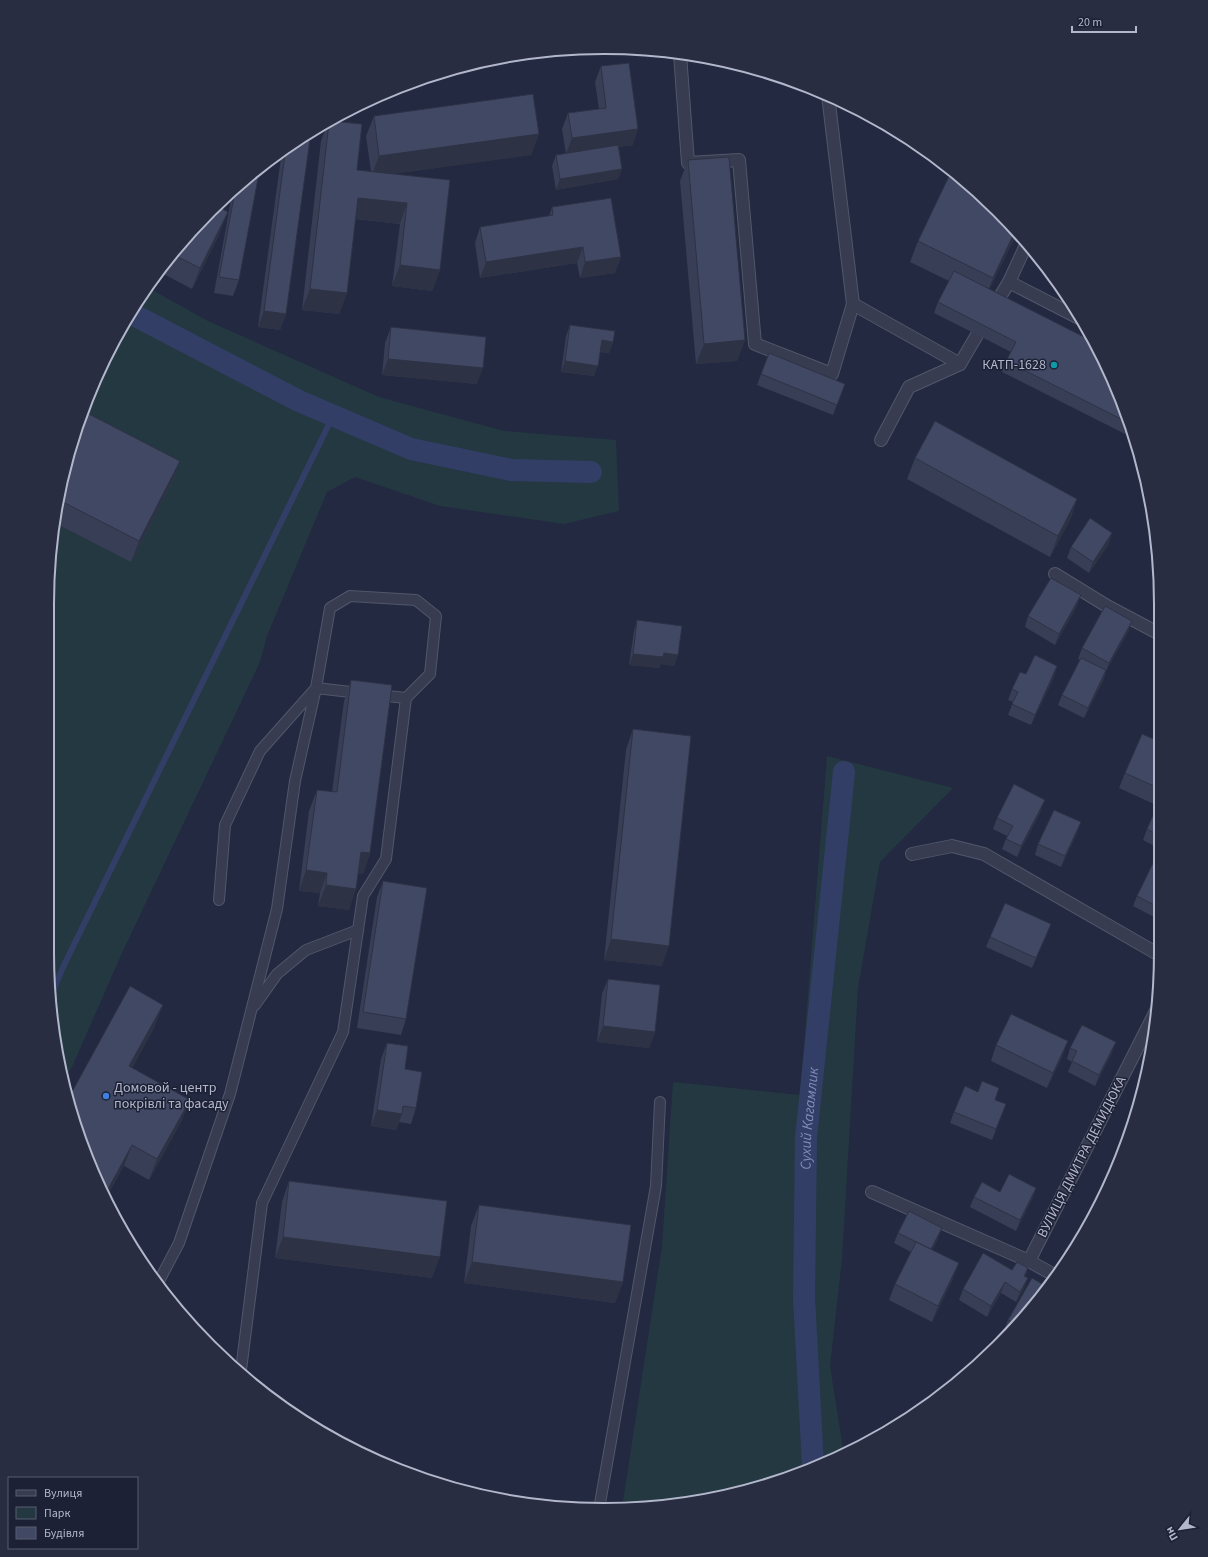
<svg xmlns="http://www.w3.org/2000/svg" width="1208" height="1557" viewBox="0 0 1208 1557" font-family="'Source Sans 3',sans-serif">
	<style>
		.green { fill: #243842 }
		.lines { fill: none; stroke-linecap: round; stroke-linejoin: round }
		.stream { stroke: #333e67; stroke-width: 6 }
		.canal { stroke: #333e67; stroke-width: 22 }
		.service-casing { stroke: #52576b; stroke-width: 12 }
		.minor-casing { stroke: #52576b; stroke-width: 14 }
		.service { stroke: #373c50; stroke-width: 10 }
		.minor { stroke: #373c50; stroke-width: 12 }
		.wall { fill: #383e55 }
		.shaded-wall { fill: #2e3245 }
		.building { fill: #414863; stroke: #2e3245 }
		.culture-dot { fill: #0f9aa8; stroke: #1c2135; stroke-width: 1.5 }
		.shop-dot { fill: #3f7fe0; stroke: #1c2135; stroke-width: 1.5 }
		.labels { text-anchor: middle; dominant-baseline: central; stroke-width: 3; stroke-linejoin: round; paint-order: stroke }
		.poi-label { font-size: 14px; fill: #b3b7cb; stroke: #1c2135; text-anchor: end }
		.street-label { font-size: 14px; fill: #b3b7cb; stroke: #1c2135 }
		.water-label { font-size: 15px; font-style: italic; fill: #808cb9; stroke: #1c2135 }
		.rim { fill: none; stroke: #b3b7cb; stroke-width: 2 }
	</style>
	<rect width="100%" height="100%" fill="#222941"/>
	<g class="green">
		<polygon points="147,287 208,321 379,397 504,431 616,440 619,511 564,524 440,506 355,477 327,492 267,636 260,662 122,953 72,1067 64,1079 47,953 48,568 76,425 122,326"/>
		<polygon points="827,756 953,788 880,862 858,988 842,1259 830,1366 844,1455 748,1491 622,1508 662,1246 673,1082 800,1095"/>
	</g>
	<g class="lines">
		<polyline class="stream" points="52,993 64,965 333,416"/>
		<g class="canal">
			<polyline points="130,313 299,401 411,449 511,470 591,472"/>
			<path id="s1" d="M813,1466L804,1298L806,1138L844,772"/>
		</g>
		<defs>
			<g id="service">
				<polyline points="219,900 225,825 260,751 316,688 330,608 350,596 416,600 436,616 430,674 406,698"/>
				<polyline points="255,1005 277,974 306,950 358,930"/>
				<polyline points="159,1281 179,1243 230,1094 277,909 295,781 316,688 359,693"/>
				<polyline points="241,1370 262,1203 343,1032 363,896 386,859 406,698 377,695"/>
				<polyline points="599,1509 656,1186 660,1102"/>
			</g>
			<g id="minor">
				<polyline points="680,54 688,163 739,160 755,344 832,374 853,304 828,95"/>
				<polyline points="1009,282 1079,318"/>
				<polyline points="853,304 960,364"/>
				<polyline points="995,305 1009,282 1026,245"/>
				<polyline points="881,440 909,387 960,364 977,335"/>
				<polyline points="1055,574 1107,606 1156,632"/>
				<polyline points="912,854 952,846 984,854 1156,953"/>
				<polyline points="872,1192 1029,1261 1056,1276"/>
				<polyline points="1029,1261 1156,1011"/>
			</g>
		</defs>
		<use href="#service" class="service-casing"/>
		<use href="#minor" class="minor-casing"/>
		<use href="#service" class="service"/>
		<use href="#minor" class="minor"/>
	</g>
	<g class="wall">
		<polygon points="601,66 633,145 619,147 622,169 618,179 556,190 552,166 556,155 566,154 562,129 568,113 599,109 595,82"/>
		<polygon points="374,116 539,134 531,155 392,174 440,270 432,291 392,286 400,224 355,219 347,293 339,314 302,310 321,141 328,123 332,121 357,170 371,171 366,136"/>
		<polygon points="295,141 286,314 280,330 258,327 282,150"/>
		<polygon points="688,160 745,340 737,361 696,364 680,181"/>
		<polygon points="237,185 239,280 233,296 214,293 233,189"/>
		<polygon points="217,206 220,233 192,289 158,271 162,265"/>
		<polygon points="552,207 621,257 615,273 580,278 577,263 480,278 475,243 480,227 549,216"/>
		<polygon points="1017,233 989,289 1131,425 1135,439 1002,372 1006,361 1011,352 934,313 938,302 949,281 910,262 918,241"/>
		<polygon points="570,325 613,342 609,353 600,352 594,376 561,372 566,336"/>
		<polygon points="391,327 477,384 382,375 385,343"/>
		<polygon points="761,374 841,394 833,415 757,385"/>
		<polygon points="76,425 180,461 172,482 131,562 57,524"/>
		<polygon points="915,458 1077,499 1070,520 1050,557 907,479"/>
		<polygon points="1109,544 1089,573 1067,558 1071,547"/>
		<polygon points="1077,606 1055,645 1025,627 1028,616"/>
		<polygon points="637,620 678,655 674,666 661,664 659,668 629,665 634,631"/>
		<polygon points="1132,621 1128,632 1106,671 1103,681 1084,718 1058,705 1062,695 1080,660 1078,659 1082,648"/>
		<polygon points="1057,666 1054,677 1031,725 1008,715 1013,702 1008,700 1012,689 1026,674"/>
		<polygon points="351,680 370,853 363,874 358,873 349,910 318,906 320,893 299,891 309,811 317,790 332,792 344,701"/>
		<polygon points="633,729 662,966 604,960 626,750"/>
		<polygon points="1156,740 1156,805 1119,788 1125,773"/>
		<polygon points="1156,809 1156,847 1143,840 1147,829"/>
		<polygon points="1041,811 1017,857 1002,849 1007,836 993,829 997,818"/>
		<polygon points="1077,833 1061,867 1035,855 1038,844"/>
		<polygon points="1156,862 1156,918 1133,906 1137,896"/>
		<polygon points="383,881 406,1019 401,1035 357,1028 377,897"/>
		<polygon points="1047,934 1032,968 986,947 990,937"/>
		<polygon points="608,979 655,1032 649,1048 597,1042 602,994"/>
		<polygon points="130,986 155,1026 132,1068 182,1120 149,1180 124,1166"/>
		<polygon points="387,1043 405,1069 416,1108 411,1124 399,1122 396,1130 371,1126 381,1059"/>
		<polygon points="996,1045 1062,1057 1047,1088 991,1061"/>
		<polygon points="1070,1048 1112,1053 1095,1086 1068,1072 1072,1062 1067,1059"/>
		<polygon points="995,1100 1006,1104 992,1140 950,1123 954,1112"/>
		<polygon points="289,1181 432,1278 275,1258 282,1202"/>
		<polygon points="1036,1188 1032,1199 1016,1231 970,1207 974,1197 1000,1192"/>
		<polygon points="479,1205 623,1282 615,1303 464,1283 471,1226"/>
		<polygon points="898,1233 938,1239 932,1250 953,1279 932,1322 889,1300 895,1284 911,1252 894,1243"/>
		<polygon points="1028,1268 1025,1277 1024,1289 1016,1302 1001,1293 987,1317 959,1300 963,1289 1012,1270"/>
		<polygon points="1047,1287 1009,1333 1004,1330 1008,1320"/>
	</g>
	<g class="shaded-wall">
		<polygon points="638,129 633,145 566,154 572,138"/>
		<polygon points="539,134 531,155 371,177 379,156"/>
		<polygon points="622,169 618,179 556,190 560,179"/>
		<polygon points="358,198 407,203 400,224 350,218"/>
		<polygon points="228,212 220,233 192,289 200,268"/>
		<polygon points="1015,231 1017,233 985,299 993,278"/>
		<polygon points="583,247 577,263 480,278 486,262"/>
		<polygon points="621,257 615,273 580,278 585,262"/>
		<polygon points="400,265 440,270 432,291 392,286"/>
		<polygon points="310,289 347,293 339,314 302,310"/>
		<polygon points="264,311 286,314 280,330 258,327"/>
		<polygon points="602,340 613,342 609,353 598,351"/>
		<polygon points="745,340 737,361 696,364 704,344"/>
		<polygon points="388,359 483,368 477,384 382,375"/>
		<polygon points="565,361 598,366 594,376 561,372"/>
		<polygon points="180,461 172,482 131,562 139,541"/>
		<polygon points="1077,499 1070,520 1050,557 1058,536"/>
		<polygon points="1112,533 1109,544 1089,573 1093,562"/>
		<polygon points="1081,595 1077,606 1055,645 1059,634"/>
		<polygon points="1132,621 1128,632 1106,671 1103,681 1084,718 1088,708 1105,674 1109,663"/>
		<polygon points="664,653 678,655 674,666 661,664 659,668 629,665 633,654"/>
		<polygon points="1057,666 1054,677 1031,725 1035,715"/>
		<polygon points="1045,800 1041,811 1017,857 1021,846"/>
		<polygon points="1081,822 1077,833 1061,867 1065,856"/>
		<polygon points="361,852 370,853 363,874 353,873"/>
		<polygon points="306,870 327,873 320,893 299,891"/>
		<polygon points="326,885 356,889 349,910 318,906"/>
		<polygon points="1051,924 1047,934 1032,968 1036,958"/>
		<polygon points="611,939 669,946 662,966 604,960"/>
		<polygon points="163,1005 155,1026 122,1087 129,1066"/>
		<polygon points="603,1026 655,1032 649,1048 597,1042"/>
		<polygon points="1068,1041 1062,1057 1047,1088 1053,1073"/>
		<polygon points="1116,1042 1112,1053 1095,1086 1099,1075"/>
		<polygon points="190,1100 182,1120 149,1180 157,1159"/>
		<polygon points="377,1110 402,1114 396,1130 371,1126"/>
		<polygon points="132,1145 124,1166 107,1197 106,1193"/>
		<polygon points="1036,1188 1032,1199 1016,1231 1020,1220"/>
		<polygon points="942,1228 938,1239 927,1260 930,1250"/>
		<polygon points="283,1237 440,1257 432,1278 275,1258"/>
		<polygon points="472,1262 623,1282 615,1303 464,1283"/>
		<polygon points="959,1263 953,1279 932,1322 938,1306"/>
		<polygon points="1028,1278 1024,1289 1016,1302 1020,1292"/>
		<polygon points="1005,1282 1001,1293 987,1317 991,1306"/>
	</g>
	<g class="building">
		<polygon points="629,63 638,129 572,138 568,113 606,108 601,66"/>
		<polygon points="533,94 539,134 379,156 374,116"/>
		<polygon points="332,121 362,124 357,170 450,180 440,270 400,265 407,203 358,198 347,293 310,289 329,123"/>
		<polygon points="311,132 286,314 264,311 286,147 295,141"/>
		<polygon points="618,145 622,169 560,179 556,155"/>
		<polygon points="729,157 745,340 704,344 688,160"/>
		<polygon points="260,168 239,280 219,277 236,186"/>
		<polygon points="951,172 998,210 1015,231 993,278 918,241"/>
		<polygon points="611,198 621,257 585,262 583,247 486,262 480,227 553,215 552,207"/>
		<polygon points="217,206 228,212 200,268 172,254"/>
		<polygon points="954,271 1090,340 1131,424 1006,361 1016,342 938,302"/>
		<polygon points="570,325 615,331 613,342 602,340 598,366 565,361"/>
		<polygon points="391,327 486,337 483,368 388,359"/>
		<polygon points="769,353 845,384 837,405 761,374"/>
		<polygon points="83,411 180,461 139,541 61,501 76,425"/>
		<polygon points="935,421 1077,499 1058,536 915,458"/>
		<polygon points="1090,518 1112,533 1093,562 1071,547"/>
		<polygon points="1051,578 1081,595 1059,634 1028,616"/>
		<polygon points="1105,606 1132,621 1109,663 1082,648"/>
		<polygon points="637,620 682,626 678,655 664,653 663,657 633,654"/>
		<polygon points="1035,655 1057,666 1035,715 1012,704 1018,692 1012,689 1020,672 1026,674"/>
		<polygon points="1081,658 1106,670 1088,708 1062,695"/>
		<polygon points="351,680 392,685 370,853 361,852 356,889 326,885 327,873 306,870 317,790 337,792"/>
		<polygon points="633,729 691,736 669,946 611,939"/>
		<polygon points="1142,734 1156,740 1156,787 1125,773"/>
		<polygon points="1014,784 1045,800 1021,846 1006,839 1013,826 997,818"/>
		<polygon points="1156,809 1156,834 1147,829"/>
		<polygon points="1054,810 1081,822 1065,856 1038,844"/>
		<polygon points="1154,861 1156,862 1156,906 1137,896"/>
		<polygon points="383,881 427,888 406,1019 363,1012"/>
		<polygon points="1005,903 1051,924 1036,958 990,937"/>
		<polygon points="608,979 660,985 655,1032 603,1026"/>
		<polygon points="130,986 163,1005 129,1066 190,1100 157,1159 132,1145 106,1193 67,1101"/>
		<polygon points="1011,1014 1068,1041 1053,1073 996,1045"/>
		<polygon points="1082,1025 1116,1042 1099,1075 1072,1061 1077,1051 1070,1048"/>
		<polygon points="387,1043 408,1046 405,1069 422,1072 416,1108 403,1106 402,1114 377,1110"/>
		<polygon points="982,1081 999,1088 995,1100 1006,1104 996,1129 954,1112 965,1086 978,1092"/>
		<polygon points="1009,1174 1036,1188 1020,1220 974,1197 982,1182 1000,1192"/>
		<polygon points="289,1181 447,1201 440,1257 283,1237"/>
		<polygon points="479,1205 631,1225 623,1282 472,1262"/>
		<polygon points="909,1211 942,1228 931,1249 898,1233"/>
		<polygon points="916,1242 959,1263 938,1306 895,1284"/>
		<polygon points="983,1253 1012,1270 1017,1262 1028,1268 1024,1276 1028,1278 1020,1292 1005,1282 991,1306 963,1289"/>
		<polygon points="1032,1278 1047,1287 1016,1324 1008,1320"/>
	</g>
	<circle class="culture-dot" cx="1054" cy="365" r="4"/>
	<circle class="shop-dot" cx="106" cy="1096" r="4"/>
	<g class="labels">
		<g class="poi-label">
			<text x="1046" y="365">КАТП-1628</text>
			<text x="114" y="1088" text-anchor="start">Домовой - центр<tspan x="114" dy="16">покрівлі та фасаду</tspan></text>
		</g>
		<g class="street-label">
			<text transform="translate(1082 1157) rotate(-63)">ВУЛИЦЯ ДМИТРА ДЕМИДЮКА</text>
		</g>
		<g class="water-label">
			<text stroke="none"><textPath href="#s1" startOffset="348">Сухий Кагамлик</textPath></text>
		</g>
	</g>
	<path d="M0 0H1208V1557H0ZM604 54H604A550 550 0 0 1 1154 604V953A550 550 0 0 1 604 1503H604A550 550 0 0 1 54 953V604A550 550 0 0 1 604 54Z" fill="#282d41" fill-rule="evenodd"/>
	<path class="rim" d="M604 54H604A550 550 0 0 1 1154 604V953A550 550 0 0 1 604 1503H604A550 550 0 0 1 54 953V604A550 550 0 0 1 604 54Z"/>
	<rect x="8" y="1477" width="130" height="72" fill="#1c2135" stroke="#585d71"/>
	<rect x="16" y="1490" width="20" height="6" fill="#373c50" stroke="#585d71"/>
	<text x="44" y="1497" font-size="12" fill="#b3b7cb">Вулиця</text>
	<rect x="16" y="1507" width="20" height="12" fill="#243842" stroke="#585d71"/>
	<text x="44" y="1517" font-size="12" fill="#b3b7cb">Парк</text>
	<rect x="16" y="1527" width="20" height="12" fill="#414863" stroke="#585d71"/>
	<text x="44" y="1537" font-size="12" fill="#b3b7cb">Будівля</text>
	<g transform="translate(1180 1529) rotate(240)" stroke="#1c2135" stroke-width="3" paint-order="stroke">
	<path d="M0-3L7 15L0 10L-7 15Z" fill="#b3b7cb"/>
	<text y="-6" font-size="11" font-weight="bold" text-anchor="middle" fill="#b3b7cb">Пн</text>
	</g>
	<path d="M1072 26v6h64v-6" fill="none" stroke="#b3b7cb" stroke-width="2"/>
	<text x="1078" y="26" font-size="12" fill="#b3b7cb" stroke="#1c2135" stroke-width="3" paint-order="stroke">20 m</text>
</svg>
